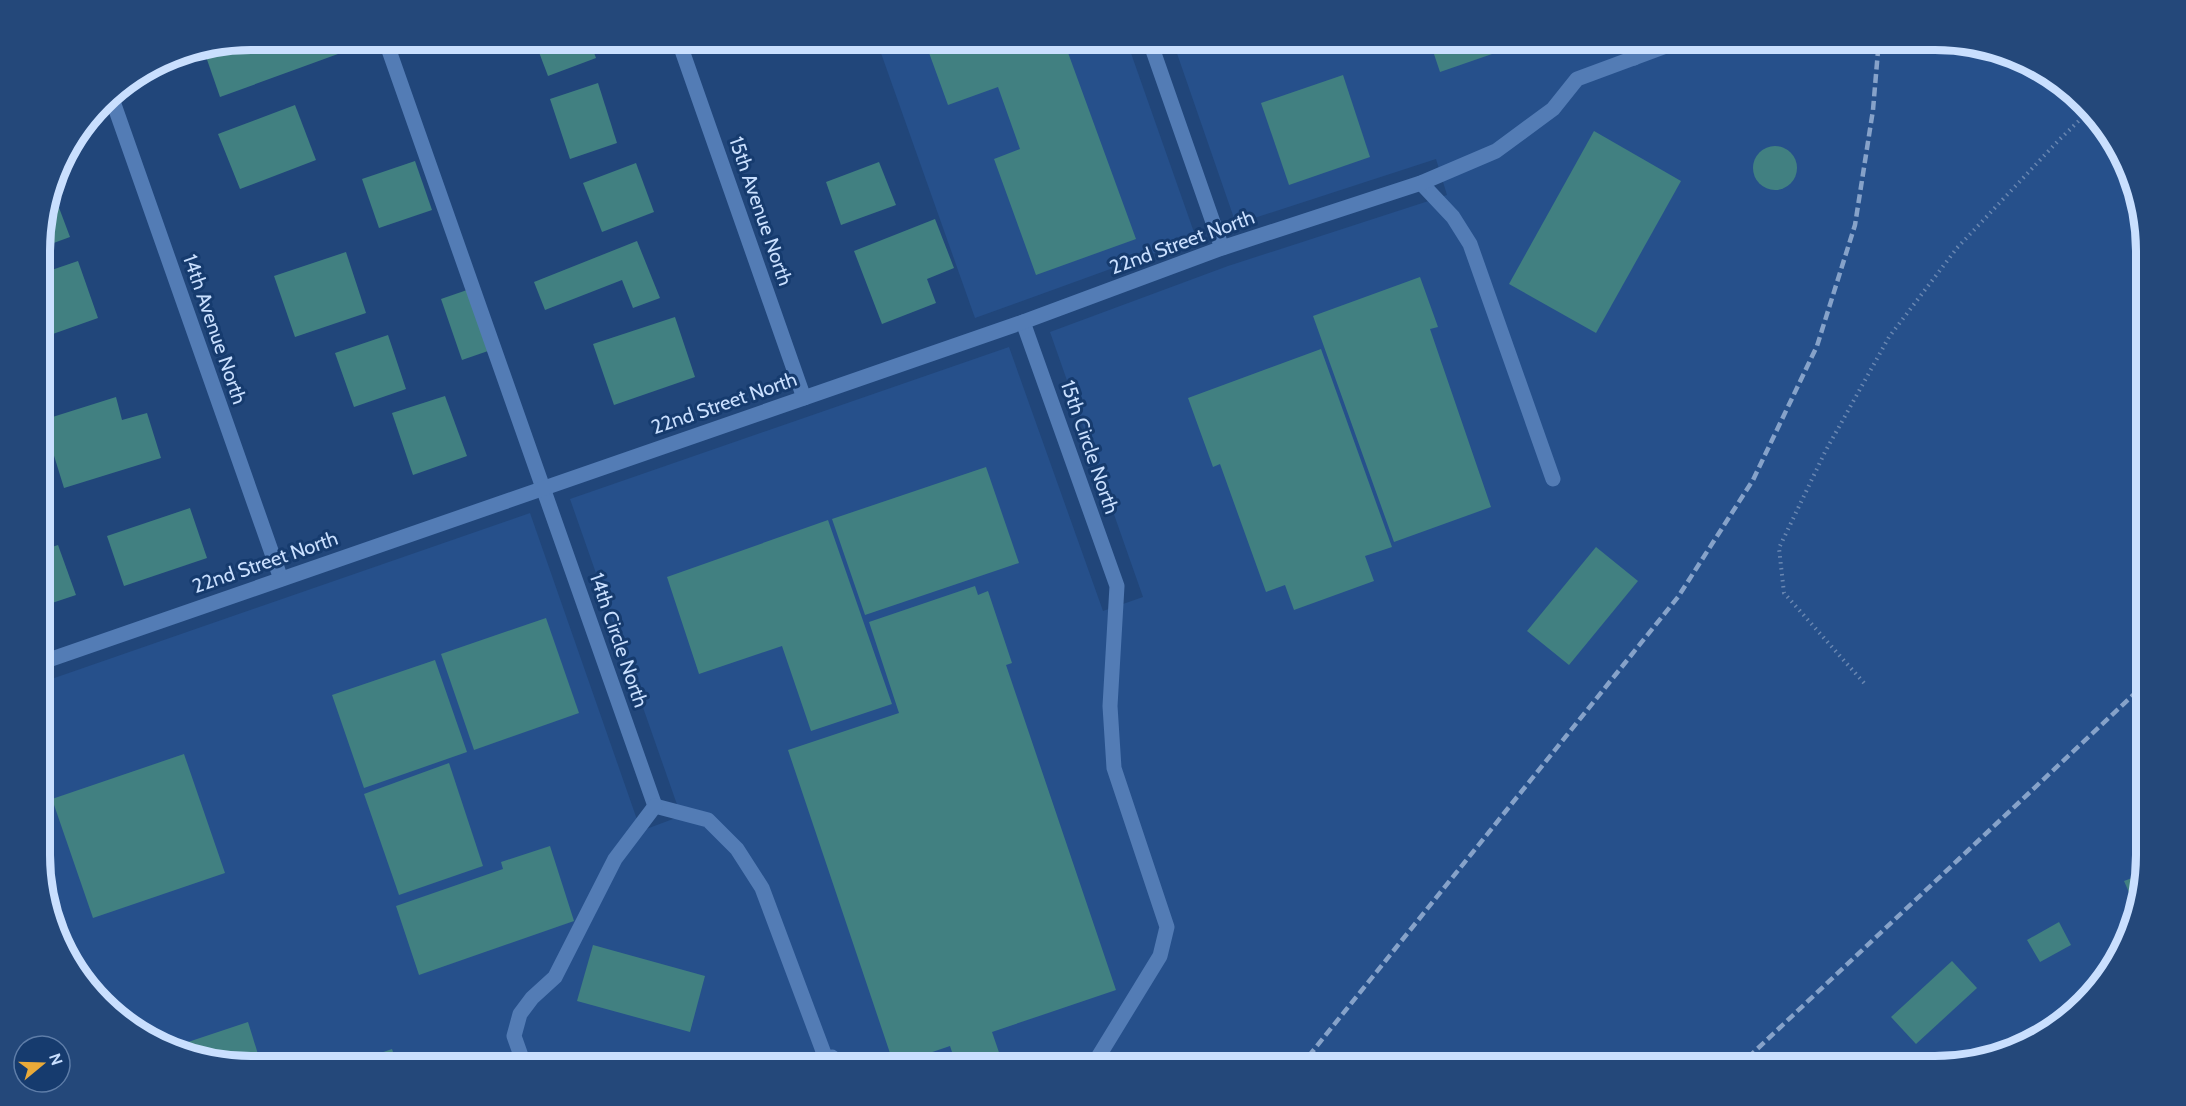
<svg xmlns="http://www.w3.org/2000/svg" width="2186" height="1106" viewBox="0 0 2186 1106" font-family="Cabin,sans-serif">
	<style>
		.built { fill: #26508b }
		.building { fill: #418081 }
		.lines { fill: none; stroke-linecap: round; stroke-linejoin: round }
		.path { stroke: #6987b2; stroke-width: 4; stroke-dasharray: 1.5 4.5; stroke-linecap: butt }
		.minor { stroke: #537cb5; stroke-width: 15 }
		.rail { stroke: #86a2c9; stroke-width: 4.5; stroke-dasharray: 9 4.5; stroke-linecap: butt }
		.labels { text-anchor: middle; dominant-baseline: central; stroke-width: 6; stroke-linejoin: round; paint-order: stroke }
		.street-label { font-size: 20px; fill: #c9dffe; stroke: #163b6e }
		.rim { fill: none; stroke: #c9dffe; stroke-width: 8 }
	</style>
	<rect width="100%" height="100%" fill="#21467a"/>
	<g class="built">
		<polygon points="876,39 1126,39 1196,238 975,318"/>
		<polygon points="1172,39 1935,39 2029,61 2103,122 2145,224 2147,855 2125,948 2053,1031 1949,1067 251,1067 157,1045 83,984 41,883 40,683 530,513 641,831 681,816 570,499 1009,347 1103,611 1143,597 1050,332 1228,266 1447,195 1436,159 1236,224"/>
	</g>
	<g class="building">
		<polygon points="251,39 358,39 360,46 220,97 203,48"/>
		<polygon points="534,39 589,39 596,58 548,76"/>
		<polygon points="924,39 1063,39 1136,239 1036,275 994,159 1020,149 998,87 948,105"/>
		<polygon points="1429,39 1535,39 1440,72"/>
		<polygon points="1343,75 1370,157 1289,185 1261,103"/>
		<polygon points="598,83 617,143 570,159 550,99"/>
		<polygon points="295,105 316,160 240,189 218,134"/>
		<polygon points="1594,131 1681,181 1596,333 1509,284"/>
		<circle cx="1775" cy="168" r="22"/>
		<polygon points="415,161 432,210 379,228 362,179"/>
		<polygon points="879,162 896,205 841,225 826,182"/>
		<polygon points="636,163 654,212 602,232 583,183"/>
		<polygon points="52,189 70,237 40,248 39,237"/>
		<polygon points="935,219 954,268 927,279 936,303 882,324 854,251"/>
		<polygon points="637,241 660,298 633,308 622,280 545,310 534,282"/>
		<polygon points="346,252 366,313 295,337 274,276"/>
		<polygon points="78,261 98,318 50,335 40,307 40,274"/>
		<polygon points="1420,277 1438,327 1430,329 1491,507 1394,542 1313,316"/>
		<polygon points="467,290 488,351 462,360 441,299"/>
		<polygon points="675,317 695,377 614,405 593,344"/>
		<polygon points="388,335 406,389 354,407 335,353"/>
		<polygon points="1321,349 1392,547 1365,556 1374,581 1294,610 1285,585 1266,592 1220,464 1213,467 1188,398"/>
		<polygon points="445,396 467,456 413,475 392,413"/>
		<polygon points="116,397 122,420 147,413 161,458 64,488 43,420"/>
		<polygon points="986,467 1019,563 865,615 832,519"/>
		<polygon points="190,508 207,558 124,586 107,536"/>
		<polygon points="828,520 892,704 811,731 782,646 699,674 667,577"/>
		<polygon points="58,545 76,595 40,607 40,551"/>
		<polygon points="1596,547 1638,581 1569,665 1527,631"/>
		<polygon points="975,586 978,595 988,591 1012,663 1006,665 1116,990 992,1032 1004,1067 957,1067 950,1046 894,1065 788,750 899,713 869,622"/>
		<polygon points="546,618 579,713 474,750 441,654"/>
		<polygon points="435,660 467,752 364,788 332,695"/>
		<polygon points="184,754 225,873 93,918 52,799"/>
		<polygon points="449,763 483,866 399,895 364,794"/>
		<polygon points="550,846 574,921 419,975 396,906 503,869 501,862"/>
		<polygon points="2143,874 2136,903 2134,904 2124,881"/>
		<polygon points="2059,922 2071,945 2040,962 2027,940"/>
		<polygon points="593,945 705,976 690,1032 577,1001"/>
		<polygon points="1952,961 1977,988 1916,1044 1891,1017"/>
		<polygon points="248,1022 262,1067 251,1067 170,1048"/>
		<polygon points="392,1049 398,1067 340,1067"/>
	</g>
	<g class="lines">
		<polyline class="path" points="1864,683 1784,593 1779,548 1825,452 1889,337 1957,248 2058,141 2089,111"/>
		<g class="minor">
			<polyline points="385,39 655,806"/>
			<polyline points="678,39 804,398"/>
			<polyline points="1149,39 1222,248"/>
			<polyline points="1628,39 1634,58"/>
			<polyline points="110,93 281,579"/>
			<polyline points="1421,183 1453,217 1470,244 1553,479"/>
			<polyline points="1023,322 1117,586 1110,706 1114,768 1167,927 1160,956 1092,1067"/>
			<polyline points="40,663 1023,322 1222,248 1421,183 1496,151 1553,109 1577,79 1685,39"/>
			<polyline points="655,806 708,820 737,849 762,888 826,1059"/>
			<polyline points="525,1067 514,1036 520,1014 532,998 555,977 615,859 655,806"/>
			<polyline points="807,1067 815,1061 832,1057 846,1067"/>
		</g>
		<g class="rail">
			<polyline points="1300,1067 1678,597 1753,480 1817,346 1855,225 1873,110 1879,39"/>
			<polyline points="1738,1067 2147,682"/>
		</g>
	</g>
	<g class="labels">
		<g class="street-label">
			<text transform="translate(761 211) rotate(71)">15th Avenue North</text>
			<text transform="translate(1182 242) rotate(-20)">22nd Street North</text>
			<text transform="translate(215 329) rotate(71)">14th Avenue North</text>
			<text transform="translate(724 403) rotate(-19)">22nd Street North</text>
			<text transform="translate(1090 447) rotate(71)">15th Circle North</text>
			<text transform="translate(265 562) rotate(-19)">22nd Street North</text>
			<text transform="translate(619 640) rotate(71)">14th Circle North</text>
		</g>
	</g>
	<path d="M0 0H2186V1106H0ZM251 50H1935A201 201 0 0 1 2136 251V855A201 201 0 0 1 1935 1056H251A201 201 0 0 1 50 855V251A201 201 0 0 1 251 50Z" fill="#24487a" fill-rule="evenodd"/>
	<path class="rim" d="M251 50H1935A201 201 0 0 1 2136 251V855A201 201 0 0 1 1935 1056H251A201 201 0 0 1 50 855V251A201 201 0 0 1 251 50Z"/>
	<g transform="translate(42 1064) rotate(71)"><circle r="28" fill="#163b6e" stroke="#5e7da8" stroke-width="1.5"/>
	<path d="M0-4.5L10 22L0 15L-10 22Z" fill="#eaaa39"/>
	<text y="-9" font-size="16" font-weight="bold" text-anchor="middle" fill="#c9dffe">N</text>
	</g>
</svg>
